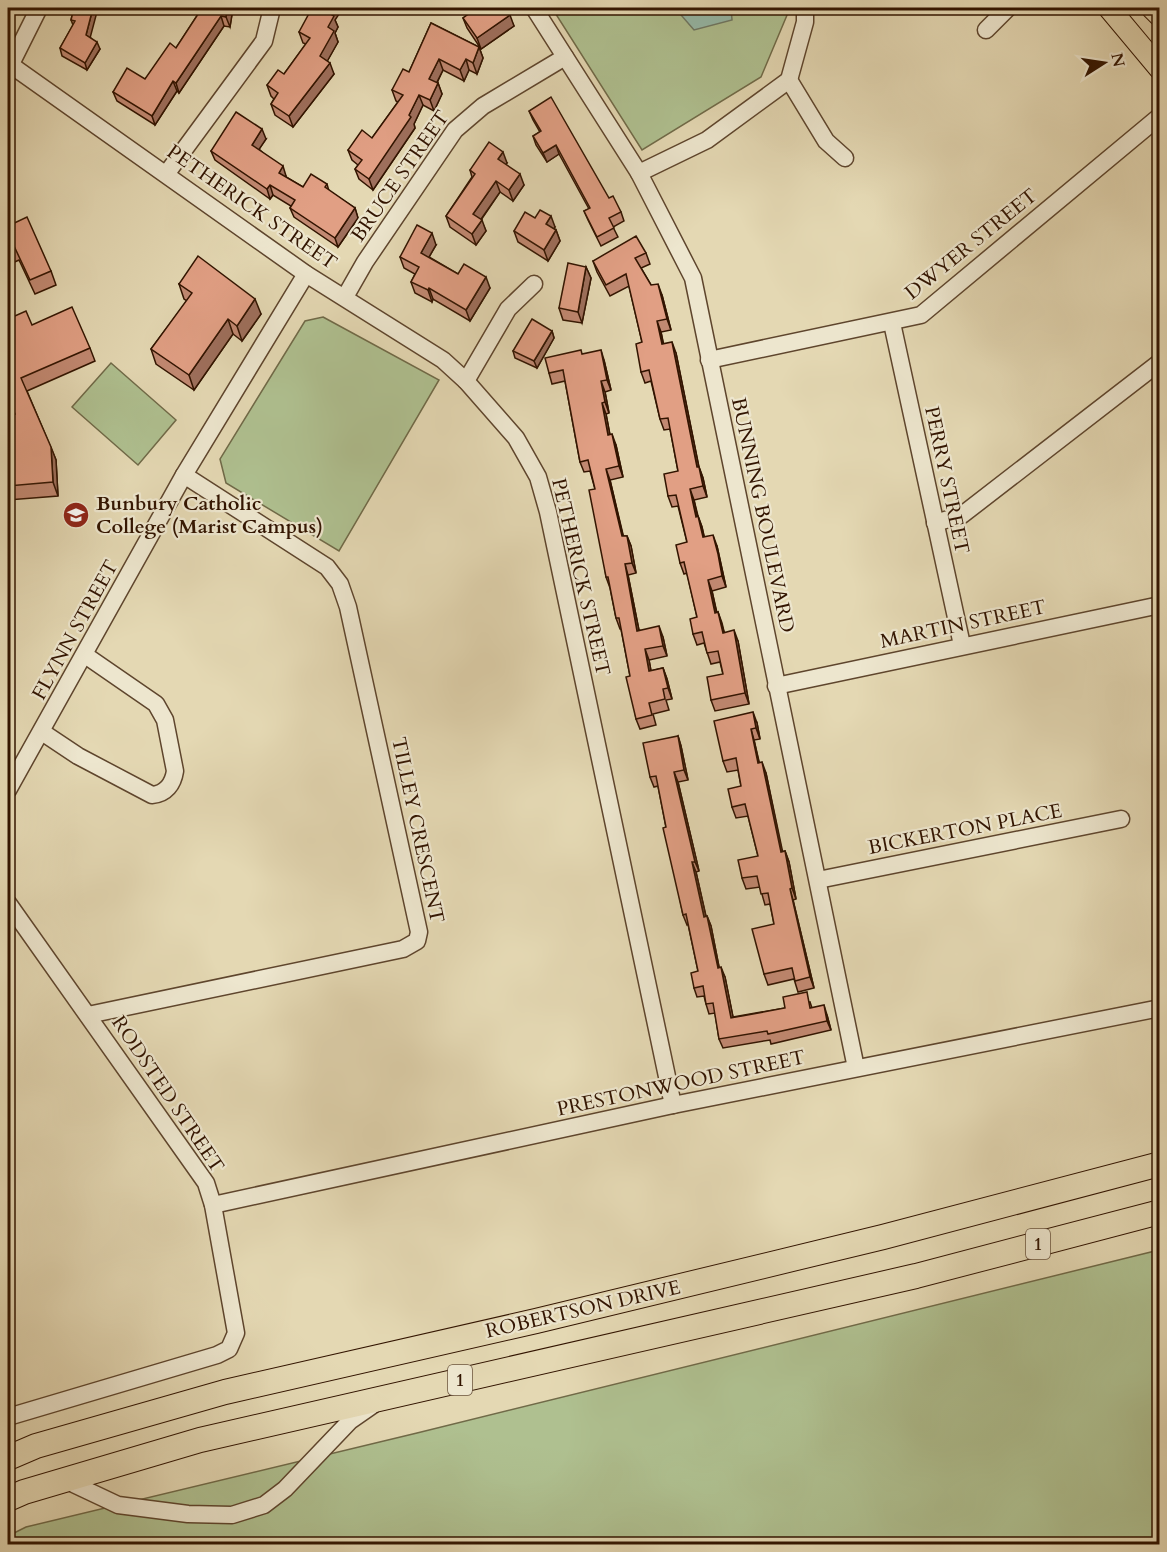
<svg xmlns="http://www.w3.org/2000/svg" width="1167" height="1552" viewBox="0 0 1167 1552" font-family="Cardo,serif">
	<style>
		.green { fill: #afc090; stroke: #706a48; stroke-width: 1.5 }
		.water { fill: #96baa9; stroke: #6e7865; stroke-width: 1.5 }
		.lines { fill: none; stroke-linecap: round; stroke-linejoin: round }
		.minor-casing { stroke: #5e452d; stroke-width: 19 }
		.major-casing { stroke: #321400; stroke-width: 23 }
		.highway-casing { stroke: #321400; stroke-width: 26 }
		.minor { stroke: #ede6ce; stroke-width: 16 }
		.major { stroke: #e4d8b3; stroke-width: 21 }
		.highway { stroke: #e4d8b3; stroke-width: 24 }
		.wall { fill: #c28972; stroke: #321400; stroke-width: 1.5 }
		.shaded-wall { fill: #9e6f5c; stroke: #321400; stroke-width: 1.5 }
		.building { fill: #e19f84; stroke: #321400; stroke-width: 1.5 }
		.labels { text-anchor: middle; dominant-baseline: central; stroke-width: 4.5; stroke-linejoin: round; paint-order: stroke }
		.shield { fill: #ede6ce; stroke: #6a533e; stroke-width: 1.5 }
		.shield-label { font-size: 18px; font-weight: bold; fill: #321400 }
		.street-label { font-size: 20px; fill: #321400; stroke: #ede6ce }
		.poi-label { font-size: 20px; font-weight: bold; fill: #321400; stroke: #ede6ce; text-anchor: start }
	</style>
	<rect width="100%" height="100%" fill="#e4d8b3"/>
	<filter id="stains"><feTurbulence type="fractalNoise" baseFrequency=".00333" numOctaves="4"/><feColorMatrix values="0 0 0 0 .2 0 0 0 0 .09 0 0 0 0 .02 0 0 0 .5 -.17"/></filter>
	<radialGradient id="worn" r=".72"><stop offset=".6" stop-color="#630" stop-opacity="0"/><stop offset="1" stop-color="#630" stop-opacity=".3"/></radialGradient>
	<g class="green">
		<polygon points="552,8 790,8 761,77 642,150"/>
		<polygon points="323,317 439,380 339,551 226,483 220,459 305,321"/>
		<polygon points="111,363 176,420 138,465 72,407"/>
		<polygon points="1159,1250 1159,1544 8,1544 8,1536 26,1527 417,1433"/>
	</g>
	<polygon class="water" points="675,8 731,8 732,20 694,30"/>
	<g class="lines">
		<defs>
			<g id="minor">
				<polyline points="534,8 639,173 693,278 856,1068"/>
				<polyline points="986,30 1008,8"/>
				<polyline points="8,63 306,274 443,360 466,381 516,438 538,477 548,512 673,1105"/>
				<polyline points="11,64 39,8"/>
				<polyline points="789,80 826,141 845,158"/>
				<polyline points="167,173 264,41 272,8"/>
				<polyline points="639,173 707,140 789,80 805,22 805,8"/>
				<polyline points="345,297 365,262 455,130 483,106 565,57"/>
				<polyline points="892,323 962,645"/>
				<polyline points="709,360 921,315 1160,116"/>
				<polyline points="466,381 508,309 534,284"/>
				<polyline points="935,523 962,515 1160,362"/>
				<polyline points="776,686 1160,605"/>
				<path d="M42,732L78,756L152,795C166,794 173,784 175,771L165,720L156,704L85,655"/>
				<polyline points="8,790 184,475 306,274"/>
				<polyline points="818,880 1121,819"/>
				<polyline points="8,903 206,1183 213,1205 236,1333 229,1349 217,1355 8,1417"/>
				<polyline points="88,1015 403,949 417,941 419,932 348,607 340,584 327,567 184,475"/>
				<polyline points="213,1205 673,1105 1160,1008"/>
				<polyline points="65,1480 118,1505 188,1514 232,1515 264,1505 285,1489 350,1421 373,1405"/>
			</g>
			<g id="major">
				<polyline points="1109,8 1160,69"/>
				<polyline points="1152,8 1160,16"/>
			</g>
			<g id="highway">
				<polyline points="8,1458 36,1446 225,1392 536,1321 883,1237 1160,1164"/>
				<polyline points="8,1499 24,1492 200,1440 916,1276 1160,1212"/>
			</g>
		</defs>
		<use href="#minor" class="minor-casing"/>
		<use href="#major" class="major-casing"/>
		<use href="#highway" class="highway-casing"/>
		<use href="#minor" class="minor"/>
		<use href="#major" class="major"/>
		<use href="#highway" class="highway"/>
	</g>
	<g class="wall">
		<polygon points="74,8 90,37 100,49 87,70 62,56 60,48 73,25 71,20"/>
		<polygon points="202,8 233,8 230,27 224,26 179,93 177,91 155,125 117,101 113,92 145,79 176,48"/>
		<polygon points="403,8 415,8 414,10"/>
		<polygon points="475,8 505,8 514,26 481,49 467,28 463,18 476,9"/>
		<polygon points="335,20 338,27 335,33 338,42 327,61 334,74 293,127 275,115 271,104 274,99 271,96 267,85 284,74 306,44 303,43 299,32"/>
		<polygon points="431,23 479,47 483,58 477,74 469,70 464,81 443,70 437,83 438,83 442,94 434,111 423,105 414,124 415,128 373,190 359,179 355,169 358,165 352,160 348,150 372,138 398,102 396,101 392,90 409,72"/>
		<polygon points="529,111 621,212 624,221 613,227 618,237 601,246 588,220 584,211 589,209 559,154 547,162 536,145 533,136 540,132 533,120"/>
		<polygon points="266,139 259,149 286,176 286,177 303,187 327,184 329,191 355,208 358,218 338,247 294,217 290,208 291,206 273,195 270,199 215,160 211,151"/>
		<polygon points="507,163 506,165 524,185 513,201 500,192 481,220 486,231 476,245 450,227 446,216 472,177 470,170"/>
		<polygon points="535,218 555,227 554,228 556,230 560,241 548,261 518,242 514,231"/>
		<polygon points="8,226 51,271 56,285 35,294 19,260 8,265"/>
		<polygon points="436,245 429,257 458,274 490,288 470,321 433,299 432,302 415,293 411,282 415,274 404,268 400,257"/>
		<polygon points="646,253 650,264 641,268 651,285 662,295 671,330 661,332 663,343 676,353 699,467 703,478 707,497 694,500 698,516 702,527 704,537 717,546 726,587 712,591 717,613 718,612 724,632 738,641 749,704 715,711 711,700 723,674 720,662 711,664 704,643 697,645 693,634 697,617 687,573 684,574 680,563 687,542 678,506 672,507 668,496 678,471 670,429 664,430 660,419 651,381 645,383 641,372 642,342 629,286 610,296 597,272 593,261"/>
		<polygon points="586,267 591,278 582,323 563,320 559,308"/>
		<polygon points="179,284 261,314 242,341 233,334 194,390 156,364 151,349 187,301 184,299"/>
		<polygon points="8,319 90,348 95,361 27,391 56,460 58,496 8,500 8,417 14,414 8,400"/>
		<polygon points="552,331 554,338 537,368 515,358 513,351"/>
		<polygon points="582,354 604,360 611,390 605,392 609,413 606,414 610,435 616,445 623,477 610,480 623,536 627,536 631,546 636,573 628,575 639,630 663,637 667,656 649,660 651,671 663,668 667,679 672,699 666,700 669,710 653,714 656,725 640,729 636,719 630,676 621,629 620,629 616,618 610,588 606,577 595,489 590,471 584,472 580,462 565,381 552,384 549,373"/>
		<polygon points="757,723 760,739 754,740 759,763 766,773 782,852 785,851 789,862 796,899 793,900 814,988 798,992 794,979 768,985 764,974 774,924 770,904 765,905 760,887 746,889 742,878 758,856 748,816 736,818 732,807 741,786 738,770 727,772 723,761"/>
		<polygon points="678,736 681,746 688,780 678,782 699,871 696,872 706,916 707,916 711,926 719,967 725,977 733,1017 785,1008 810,1002 812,1008 827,1015 831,1030 771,1044 770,1040 723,1048 719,1039 715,1013 709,1014 706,1004 704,996 697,997 694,988 698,971 688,924 687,925 683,915 658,786 654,787 650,777"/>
	</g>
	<g class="shaded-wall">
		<polygon points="93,8 98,8 89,42 86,35"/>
		<polygon points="227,8 233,8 230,27 226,17"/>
		<polygon points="332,8 343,8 335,20 338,27 335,33 338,42 324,67 320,56 328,27 329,13"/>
		<polygon points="510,15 514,26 481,49 477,38"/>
		<polygon points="221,16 224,26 179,93 176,83"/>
		<polygon points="97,42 100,49 87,70 85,63"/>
		<polygon points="479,47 483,58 477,74 473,63"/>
		<polygon points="439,59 443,70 433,90 429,79"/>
		<polygon points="466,59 469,70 464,81 460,70"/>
		<polygon points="330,63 334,74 293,127 289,116"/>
		<polygon points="173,81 177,91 155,125 152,116"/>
		<polygon points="438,83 442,94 434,111 430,100"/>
		<polygon points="419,95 423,105 414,124 415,128 373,190 369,179 409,115"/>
		<polygon points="262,129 266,139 256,154 252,145"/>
		<polygon points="556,145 559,154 547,162 543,153"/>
		<polygon points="503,152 507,163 502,171 498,159"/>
		<polygon points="283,166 286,176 282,182 279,173"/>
		<polygon points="520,174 524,185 513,201 509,190"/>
		<polygon points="496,181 500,192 477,225 473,214"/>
		<polygon points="12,185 14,192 8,204 8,192"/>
		<polygon points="270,185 273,195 270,199 267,189"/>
		<polygon points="355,208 358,218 338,247 335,238"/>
		<polygon points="551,216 555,227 550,235 546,224"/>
		<polygon points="482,220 486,231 476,245 472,234"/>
		<polygon points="556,230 560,241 548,261 544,250"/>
		<polygon points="432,233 436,245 425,264 421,253"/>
		<polygon points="586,267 591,278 582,323 578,312"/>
		<polygon points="486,277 490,288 470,321 466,310"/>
		<polygon points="658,284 662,295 671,330 667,319"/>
		<polygon points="429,288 433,299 432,302 428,290"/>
		<polygon points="255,299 261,314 242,341 237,326"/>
		<polygon points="228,319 233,334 194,390 189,375"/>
		<polygon points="657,321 661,332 666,355 662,344"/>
		<polygon points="552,331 554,338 537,368 534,361"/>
		<polygon points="672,342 676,353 701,478 697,467"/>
		<polygon points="601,350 604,360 611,390 607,380"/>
		<polygon points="601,381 605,392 609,413 605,402"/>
		<polygon points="602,403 606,414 612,446 608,435"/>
		<polygon points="612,434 616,445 623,477 619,466"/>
		<polygon points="51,447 56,460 58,496 53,482"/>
		<polygon points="699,467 703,478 707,497 703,486"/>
		<polygon points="606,469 610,480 626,547 622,536"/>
		<polygon points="690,489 694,500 700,528 696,517"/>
		<polygon points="698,516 702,527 707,548 703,537"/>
		<polygon points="713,535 717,546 726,587 722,576"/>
		<polygon points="627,536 631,546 636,573 632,563"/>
		<polygon points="625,564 628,575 641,641 637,631"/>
		<polygon points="708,580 712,591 719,624 715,613"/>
		<polygon points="718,612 722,623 727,644 723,633"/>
		<polygon points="659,626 663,637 667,656 663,646"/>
		<polygon points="734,630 738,641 749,704 745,693"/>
		<polygon points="645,649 649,660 653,682 649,671"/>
		<polygon points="663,668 667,679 672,699 668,688"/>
		<polygon points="753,712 757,723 760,739 756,728"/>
		<polygon points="751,729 754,740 762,774 758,763"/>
		<polygon points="678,736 681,746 688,780 684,770"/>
		<polygon points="762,762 766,773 785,863 781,852"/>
		<polygon points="674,772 678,782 699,871 695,862"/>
		<polygon points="785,851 789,862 796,899 792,888"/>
		<polygon points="692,862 696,872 708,926 704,917"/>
		<polygon points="790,889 793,900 814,988 810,977"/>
		<polygon points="707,916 711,926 721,977 718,968"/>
		<polygon points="721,967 725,977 735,1027 731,1018"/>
		<polygon points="824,1005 827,1015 831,1030 827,1021"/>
	</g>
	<g class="building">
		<polygon points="74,8 93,8 86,35 97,42 85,63 60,48 75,21 71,20"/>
		<polygon points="202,8 227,8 226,17 221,16 176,83 173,81 152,116 113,92 127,68 145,79 170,43 176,48"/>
		<polygon points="312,8 332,8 329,13 334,16 328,27 334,31 320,56 330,63 289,116 271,104 278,93 267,85 278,70 284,74 310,38 299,32"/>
		<polygon points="477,8 505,8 510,15 477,38 463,18"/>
		<polygon points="431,23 479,47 473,63 466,59 460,70 439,59 429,79 438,83 430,100 419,95 409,115 411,117 369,179 355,169 362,160 348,150 362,130 372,138 403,95 392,90 403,69 409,72"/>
		<polygon points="551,97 609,198 613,196 621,212 609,218 614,228 597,237 584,211 590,208 556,145 543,153 533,136 541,131 529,111"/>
		<polygon points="236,112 262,129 252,145 283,166 279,173 303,187 311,174 327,184 325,187 355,208 335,238 290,208 295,200 270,185 267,189 211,151"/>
		<polygon points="489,142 503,152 498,159 520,174 509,190 496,181 473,214 482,220 472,234 446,216 475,174 470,170"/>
		<polygon points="8,182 12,185 8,192"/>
		<polygon points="540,210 551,216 546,224 556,230 544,250 514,231 525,212 535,218"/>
		<polygon points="27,217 51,271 30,280 14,246 8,249 8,226"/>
		<polygon points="417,225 432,233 421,253 458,274 464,264 486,277 466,310 429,288 428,290 411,282 419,267 400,257"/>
		<polygon points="636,236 646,253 635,258 651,285 658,284 667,319 657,321 662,344 672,342 697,467 699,467 703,486 690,489 696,517 698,516 703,537 713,535 718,554 722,576 708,580 715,613 718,612 723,633 734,630 745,693 711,700 707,677 723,674 718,651 707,653 702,632 693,634 690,619 697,617 684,562 680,563 676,545 687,542 676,495 668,496 664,474 678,471 668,418 660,419 649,370 641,372 636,344 642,342 626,274 606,285 593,261"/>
		<polygon points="198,256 255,299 237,326 228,319 189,375 151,349 192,293 179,284"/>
		<polygon points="568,263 586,267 578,312 559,308"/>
		<polygon points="72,307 90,348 21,378 51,447 53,482 8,486 8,417 15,414 8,397 8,319 26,311 32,325"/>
		<polygon points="532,319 552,331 534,361 513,351"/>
		<polygon points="581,350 582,354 601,350 607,380 601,381 605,402 602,403 608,435 612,434 619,466 606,469 622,536 627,536 632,563 625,564 637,631 659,626 663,646 645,649 649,671 663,668 668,688 663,689 665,699 649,703 652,715 636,719 626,677 630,676 619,618 616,618 608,577 606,577 589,490 595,489 588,460 580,462 563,370 549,373 545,358"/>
		<polygon points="753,712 756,728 751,729 758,763 762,762 781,852 785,851 792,888 790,889 810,977 795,981 792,968 764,974 752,929 774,924 768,893 761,894 757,876 742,878 738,860 758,856 745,804 732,807 728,789 741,786 736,758 723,761 714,721"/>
		<polygon points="678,736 684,770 674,772 695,862 692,862 704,917 707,916 718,968 721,967 731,1018 785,1008 783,997 807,992 810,1008 824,1005 827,1021 768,1034 767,1031 719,1039 713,1003 706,1004 703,986 694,988 691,973 698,971 686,914 683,915 663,828 666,827 656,776 650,777 643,743"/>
	</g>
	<defs>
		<symbol id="school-disc" viewBox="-11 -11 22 22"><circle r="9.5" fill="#8f2418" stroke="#ede6ce"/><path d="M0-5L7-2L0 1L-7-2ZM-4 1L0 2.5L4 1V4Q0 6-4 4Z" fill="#fff"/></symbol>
	</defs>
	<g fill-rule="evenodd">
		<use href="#school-disc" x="61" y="500" width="30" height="30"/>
	</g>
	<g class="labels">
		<g class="shield">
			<rect x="1026" y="1229" width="24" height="30" rx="4.5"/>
			<rect x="448" y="1365" width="24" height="30" rx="4.5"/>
		</g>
		<g class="shield-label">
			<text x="1038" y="1244">1</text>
			<text x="460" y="1380">1</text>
		</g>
		<g class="street-label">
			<text transform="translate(400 176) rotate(-55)">BRUCE STREET</text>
			<text transform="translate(252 207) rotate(35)">PETHERICK STREET</text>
			<text transform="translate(971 244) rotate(-39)">DWYER STREET</text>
			<text transform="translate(947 480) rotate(78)">PERRY STREET</text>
			<text transform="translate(763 515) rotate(78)">BUNNING BOULEVARD</text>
			<text transform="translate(581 577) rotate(77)">PETHERICK STREET</text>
			<text transform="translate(963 624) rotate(-12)">MARTIN STREET</text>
			<text transform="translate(75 630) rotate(-61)">FLYNN STREET</text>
			<text transform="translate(965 829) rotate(-11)">BICKERTON PLACE</text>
			<text transform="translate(418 830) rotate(78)">TILLEY CRESCENT</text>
			<text transform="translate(681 1083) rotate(-12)">PRESTONWOOD STREET</text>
			<text transform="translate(168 1094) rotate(56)">RODSTED STREET</text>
			<text transform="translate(583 1309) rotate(-13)">ROBERTSON DRIVE</text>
		</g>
		<g class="poi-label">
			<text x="96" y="503">Bunbury Catholic<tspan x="96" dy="23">College (Marist Campus)</tspan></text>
		</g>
	</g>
	<rect width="1167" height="1552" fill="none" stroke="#e4d8b3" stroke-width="30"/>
	<rect x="9" y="9" width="1149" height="1534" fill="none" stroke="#321400" stroke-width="3"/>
	<rect x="15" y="15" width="1137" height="1522" fill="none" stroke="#321400" stroke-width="1.5"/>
	<g transform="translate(1104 63) rotate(78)" stroke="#ede6ce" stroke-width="4.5" paint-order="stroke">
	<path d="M0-4.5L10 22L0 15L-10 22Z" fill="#321400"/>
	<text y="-9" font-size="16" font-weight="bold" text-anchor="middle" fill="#321400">N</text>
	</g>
	<rect width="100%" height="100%" filter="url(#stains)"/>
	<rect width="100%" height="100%" fill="url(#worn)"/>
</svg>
